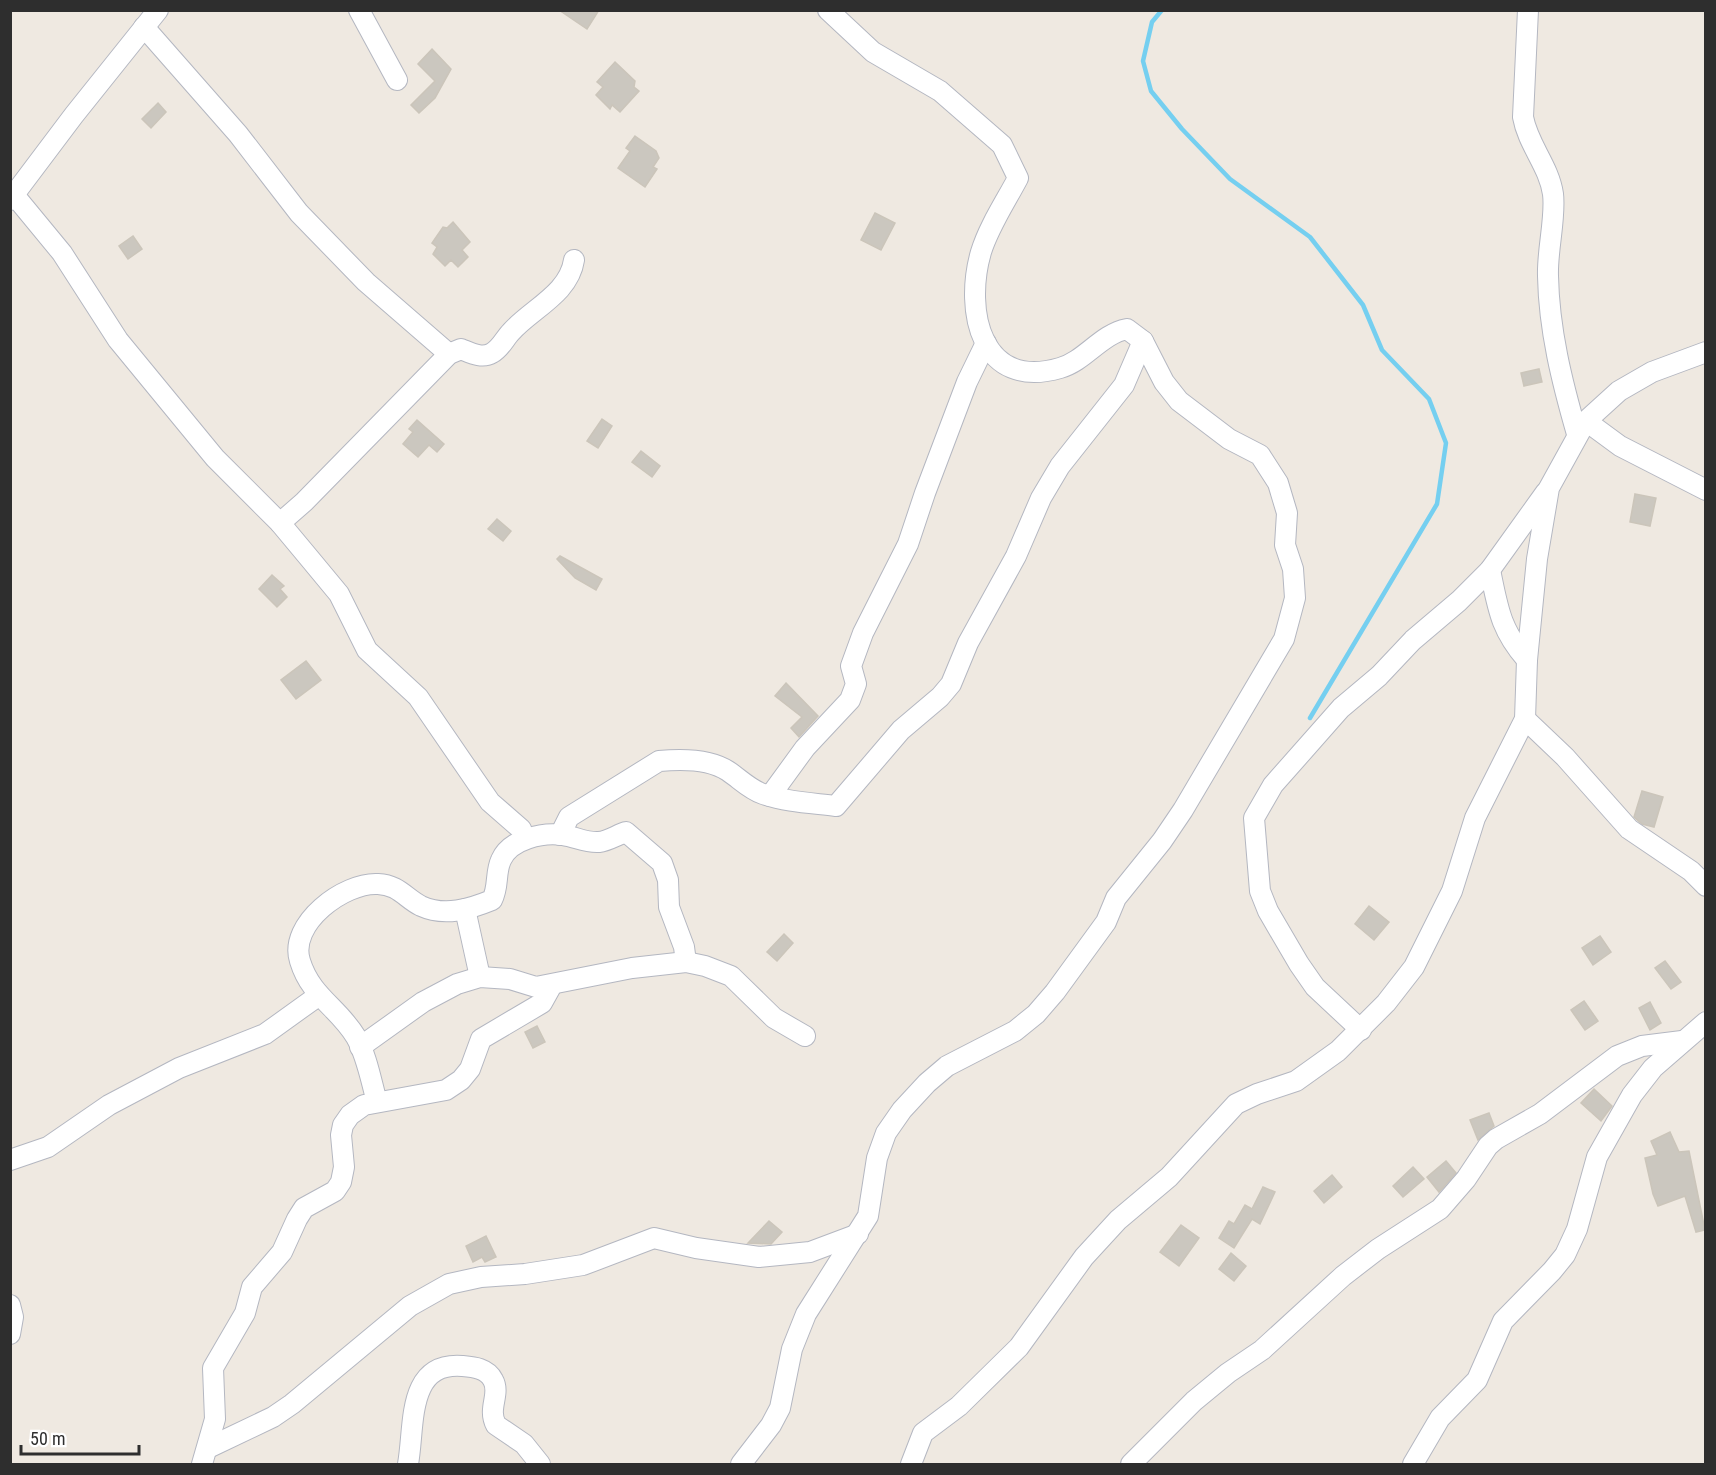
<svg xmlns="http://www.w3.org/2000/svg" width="1716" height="1475" viewBox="0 0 1716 1475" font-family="'Roboto Condensed',sans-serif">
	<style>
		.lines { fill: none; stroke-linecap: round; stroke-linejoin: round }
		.stream { stroke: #75cff0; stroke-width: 4.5 }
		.building { fill: #cbc7bf; stroke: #cbc5ba; stroke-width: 1.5 }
		.street-casing { stroke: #b4b7c1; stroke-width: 22 }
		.street { stroke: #fff; stroke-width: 20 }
	</style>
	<rect width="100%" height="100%" fill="#efe9e1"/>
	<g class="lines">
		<polyline class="stream" points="1162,10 1152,22 1143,61 1151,91 1182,129 1230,179 1310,237 1363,305 1382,350 1429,399 1446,443 1437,504 1310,718"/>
	</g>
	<g class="building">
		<polygon points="559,10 599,10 587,29"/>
		<polygon points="432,49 451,69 435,98 419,113 411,105 435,81 418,64"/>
		<polygon points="615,62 635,81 634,87 639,91 620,112 612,105 610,109 596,95 603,87 597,82"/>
		<polygon points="158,103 166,112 151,128 142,119"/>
		<polygon points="635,136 656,151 659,158 653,167 657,169 645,187 618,168 630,151 626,148"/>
		<polygon points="875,213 895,223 881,250 861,240"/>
		<polygon points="453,222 470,242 462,250 468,257 458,267 451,260 445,266 433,254 437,247 432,243 443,227 447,228"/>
		<polygon points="133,236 142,249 128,259 119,246"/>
		<polygon points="1539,369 1542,382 1524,386 1521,373"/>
		<polygon points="602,419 612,426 598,448 587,441"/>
		<polygon points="417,420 444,444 437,452 429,445 418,457 403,444 413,432 409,429"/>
		<polygon points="641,451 660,466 652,477 632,462"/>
		<polygon points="1635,494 1656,498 1650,526 1630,522"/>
		<polygon points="497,519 511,531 503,541 488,529"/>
		<polygon points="560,556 602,579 596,590 575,578 557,559"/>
		<polygon points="272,575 284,586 280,589 287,597 277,607 259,589"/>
		<polygon points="306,661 321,680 296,699 281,680"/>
		<polygon points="786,683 818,716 799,737 791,728 802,717 775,696"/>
		<polygon points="1642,791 1663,797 1654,827 1642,824 1634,817"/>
		<polygon points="1369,906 1389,922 1374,940 1355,924"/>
		<polygon points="784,934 793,943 777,961 767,952"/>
		<polygon points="1600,936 1611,952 1593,965 1582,948"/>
		<polygon points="1665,961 1681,982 1671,989 1655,968"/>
		<polygon points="1584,1001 1598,1021 1585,1030 1571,1010"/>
		<polygon points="1650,1002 1661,1023 1650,1030 1639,1008"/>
		<polygon points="537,1026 545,1042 533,1048 525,1032"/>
		<polygon points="1594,1089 1612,1106 1601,1121 1581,1103"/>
		<polygon points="1489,1113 1494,1126 1478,1140 1470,1120"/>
		<polygon points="1670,1132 1679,1152 1689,1151 1705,1230 1696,1232 1685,1196 1658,1206 1653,1194 1645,1158 1657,1155 1651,1141"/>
		<polygon points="1446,1161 1456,1173 1439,1192 1427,1177"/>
		<polygon points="1413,1167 1424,1179 1403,1197 1393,1186"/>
		<polygon points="1332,1175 1342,1187 1324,1203 1314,1191"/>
		<polygon points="1263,1187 1275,1192 1260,1224 1252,1219 1234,1248 1219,1238 1229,1221 1234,1224 1245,1205 1252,1209"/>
		<polygon points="769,1221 782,1232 771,1244 748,1243"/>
		<polygon points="1181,1225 1199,1238 1179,1266 1160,1252"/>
		<polygon points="486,1236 496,1257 485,1262 482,1257 473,1262 466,1246"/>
		<polygon points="1231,1253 1246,1266 1234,1281 1219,1269"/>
	</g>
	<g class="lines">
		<defs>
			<g id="street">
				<polyline points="359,10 397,80"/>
				<path d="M1528,10L1523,117C1528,145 1549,166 1553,194C1556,217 1547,250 1548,276C1549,330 1562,382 1577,434"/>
				<polyline points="144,27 238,134 299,213 366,282 449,354"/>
				<polyline points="15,196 62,253 118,340 215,458 280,523 310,559 339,594 367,650 418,697 490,802 521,829 525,839"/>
				<polyline points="10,200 74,115 158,10"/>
				<polyline points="1586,421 1620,446 1706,490"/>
				<path d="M280,523L304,502L449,354L461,349C471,353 482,359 492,353C501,348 505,338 511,332C531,309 569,294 574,260"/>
				<path d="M1490,570C1498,608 1500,629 1527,660"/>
				<polyline points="1525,719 1565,757 1629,829 1691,871 1706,886"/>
				<polyline points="770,796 805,748 850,700 856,684 851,666 863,633 908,544 925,493 967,382 986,343"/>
				<path d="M560,835L569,817L659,761C680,759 710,759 728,771C740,779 749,789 763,794C786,802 812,803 836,806L901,730L940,697L951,684L968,643L1016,556L1041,498L1060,466L1124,385L1143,341"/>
				<polyline points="465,909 480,977"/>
				<polyline points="1361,1030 1315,987 1299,964 1268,911 1260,891 1254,818 1273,785 1341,708 1379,676 1413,640 1459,601 1490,570 1546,492"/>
				<polyline points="360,1047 423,1002 457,984 480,977 510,979 536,987 632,968 686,962 705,966 731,976 774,1018 805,1036"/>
				<path d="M377,1102C371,1081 367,1056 356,1037C338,1007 311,997 300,961C288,924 344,882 378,884C399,885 405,898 421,906C445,917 470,909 492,900C499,887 495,873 501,860C510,839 543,832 563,835C576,837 586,843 599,842C608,841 617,835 626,832L662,863L668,880L669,907L684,947L686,962"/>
				<polyline points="10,1160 48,1147 109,1105 179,1068 265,1034 318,996"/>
				<polyline points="10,1305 13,1317 10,1334"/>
				<polyline points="208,1448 273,1417 292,1404 410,1306 449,1284 481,1277 525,1274 583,1265 654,1238 696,1248 759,1257 810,1252 858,1234"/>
				<polyline points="202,1464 215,1419 213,1368 245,1313 252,1287 282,1252 297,1219 304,1208 335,1191 341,1182 344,1167 341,1135 343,1125 350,1115 364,1105 446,1090 461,1080 470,1069 481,1039 542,1003 552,985"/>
				<path d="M408,1464C415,1426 406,1362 462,1366C473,1367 487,1368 493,1380C501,1394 487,1408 496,1425L524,1444L540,1464"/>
				<path d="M741,1464L771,1425L780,1408L792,1349L806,1314L868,1216L877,1158L886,1133L902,1110L927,1083L947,1066L1015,1031L1036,1014L1055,992L1106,922L1116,898L1162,841L1183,810L1284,639L1295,598L1293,569L1285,545L1287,513L1278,483L1260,455L1229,439L1179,401L1164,382L1143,341L1127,329C1101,334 1085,361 1060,368C981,391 964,311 981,252C989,226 1006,201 1018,178L1002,145L940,91L873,52L828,10"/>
				<polyline points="911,1464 923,1433 959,1406 1019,1347 1084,1257 1118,1220 1169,1177 1236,1104 1257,1094 1296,1081 1338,1051 1386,1003 1414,967 1452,891 1475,818 1525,719 1527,660 1537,559 1549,488 1586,421 1619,391 1652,372 1706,352"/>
				<polyline points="1131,1464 1194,1401 1228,1373 1262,1350 1343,1276 1378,1249 1440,1209 1466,1179 1488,1146 1496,1139 1540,1114 1617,1056 1642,1046 1682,1041"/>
				<polyline points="1413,1464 1440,1418 1477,1380 1503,1321 1552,1271 1565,1255 1577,1229 1597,1157 1632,1095 1653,1068 1706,1022"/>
			</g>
		</defs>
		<use href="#street" class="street-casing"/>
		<use href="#street" class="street"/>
	</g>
	<rect width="1716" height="1475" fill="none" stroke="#2e2e2e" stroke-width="24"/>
	<path d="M21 1445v9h118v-9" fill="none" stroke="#2e2e2e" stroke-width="3"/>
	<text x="30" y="1445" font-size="18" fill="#2e2e2e" stroke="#ffffff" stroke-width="4.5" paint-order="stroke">50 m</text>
</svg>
